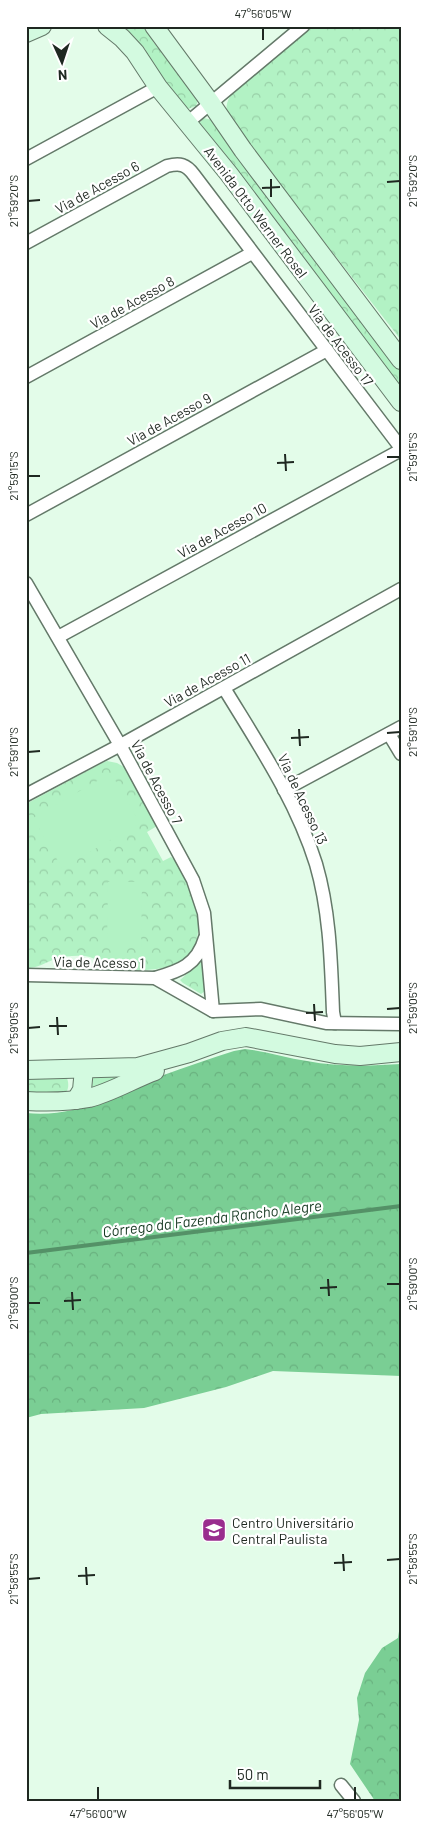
<svg xmlns="http://www.w3.org/2000/svg" width="427" height="1827" viewBox="0 0 427 1827" font-family="Barlow,sans-serif">
	<style>
		.forest { fill: url(#forest-crowns) }
		.park { fill: url(#park-crowns) }
		.pitch { fill: #b2f2c4 }
		.lines { fill: none; stroke-linecap: round; stroke-linejoin: round }
		.stream { stroke: #549167; stroke-width: 4 }
		.street-casing { stroke: #647969; stroke-width: 15 }
		.secondary-casing { stroke: #647969; stroke-width: 20 }
		.street { stroke: #fff; stroke-width: 12 }
		.secondary { stroke: #d3fae0; stroke-width: 18 }
		.ticks { fill: none; stroke: #1f2821; stroke-width: 2 }
		.labels { text-anchor: middle; dominant-baseline: central; stroke-width: 4.5; stroke-linejoin: round; paint-order: stroke }
		.street-label { font-size: 14px; fill: #1f2821; stroke: #fff }
		.poi-label { font-size: 14px; fill: #1f2821; stroke: #fff; text-anchor: start }
		.water-label { font-size: 15px; font-style: italic; fill: #153821; stroke: #fff }
		.neatline { fill: none; stroke: #1f2821; stroke-width: 2 }
		.ticks-label { font-size: 12px; text-anchor: middle; fill: #1f2821 }
	</style>
	<defs>
		<pattern id="forest-crowns" width="20" height="18" patternUnits="userSpaceOnUse" patternTransform="scale(1.25)"><rect width="20" height="18" fill="#7ace94"/><path d="M2 6a3 3 0 1 1 6 0M12 15a3 3 0 1 1 6 0" fill="none" stroke="#69b17f"/></pattern>
		<pattern id="park-crowns" width="20" height="18" patternUnits="userSpaceOnUse" patternTransform="scale(1.25)"><rect width="20" height="18" fill="#b2f2c4"/><path d="M2 6a3 3 0 1 1 6 0M12 15a3 3 0 1 1 6 0" fill="none" stroke="#99d0a8"/></pattern>
	</defs>
	<rect width="100%" height="100%" fill="#e3fce9"/>
	<g class="forest">
		<path d="M245,1049C266,1051 286,1058 307,1061C338,1067 369,1066 401,1064V1376L273,1371L226,1387L144,1408L41,1414L26,1418V1113C80,1118 114,1094 161,1076C185,1067 209,1059 234,1051Z"/>
		<polygon points="401,1618 401,1801 375,1801 350,1764 359,1720 357,1698 365,1673 382,1648 398,1638"/>
	</g>
	<g class="park">
		<polygon points="125,26 145,26 154,43 171,62 198,100 196,106 188,109 184,106 151,65 145,49 121,27"/>
		<path d="M314,26H401V340L229,120C226,110 225,106 230,96L301,36Z"/>
		<polygon points="204,118 212,120 401,370 401,392 200,126 199,123"/>
		<path d="M107,761L117,763L124,767L157,826L147,832L163,861L171,857L176,861C183,876 197,902 198,918C203,968 159,973 121,969C108,968 98,958 85,956C76,955 64,956 55,959C45,963 38,968 26,968V804L102,763Z"/>
		<polygon points="203,957 205,991 201,994 183,983 180,980 196,966"/>
		<polygon points="138,1070 91,1092 94,1074"/>
		<path d="M26,1074L66,1076C69,1082 69,1088 66,1093L26,1096Z"/>
	</g>
	<g class="pitch">
		<polygon points="111,773 140,823 62,868 33,818"/>
		<polygon points="108,882 142,882 141,948 107,948"/>
	</g>
	<g class="lines">
		<polyline class="stream" points="26,1253 401,1206"/>
		<defs>
			<g id="street">
				<polyline points="187,123 303,26"/>
				<polyline points="26,159 158,87"/>
				<path d="M26,243L167,166C180,163 186,164 194,175L401,448"/>
				<polyline points="26,377 252,253"/>
				<polyline points="26,515 327,350"/>
				<polyline points="26,583 120,745 193,880 204,913 213,1011"/>
				<polyline points="58,637 401,450"/>
				<path d="M224,688C258,744 296,800 316,864C330,912 331,962 333,1012L335,1023"/>
				<polyline points="389,734 401,754"/>
				<polyline points="284,790 401,727"/>
				<polyline points="26,795 128,741 401,589"/>
				<polyline points="26,975 155,978 213,1011 261,1009 326,1023 401,1024"/>
				<path d="M155,978C180,971 197,965 205,938"/>
				<polyline points="341,1785 354,1801"/>
			</g>
			<g id="secondary">
				<polyline points="107,26 122,38 135,52 158,87 229,174 401,402"/>
				<polyline points="154,26 210,102 243,150 401,360"/>
				<polyline points="26,33 42,26"/>
				<polyline points="26,1070 138,1067 189,1053 222,1041 246,1037 335,1054 360,1056 401,1052"/>
				<polyline points="76,1100 82,1090 84,1069"/>
				<path d="M26,1101C47,1102 69,1102 89,1098C112,1092 133,1079 155,1071"/>
			</g>
		</defs>
		<use href="#street" class="street-casing"/>
		<use href="#secondary" class="secondary-casing"/>
		<use href="#street" class="street"/>
		<use href="#secondary" class="secondary"/>
	</g>
	<path class="ticks" d="M263,28V40M271,179V197M387,182L400,181M262,188L280,187M28,201L40,200M285,454L286,471M387,457H400M277,463L294,462M28,476H40M299,729L300,746M387,733L400,732M291,738L309,737M28,752L40,751M314,1004L315,1021M387,1009L400,1008M306,1013L323,1012M57,1017L58,1035M49,1026H67M28,1028L40,1027M328,1279L329,1296M387,1284H400M320,1288L337,1287M72,1292L73,1310M64,1301L81,1300M28,1303H40M343,1554L344,1571M387,1560L400,1559M334,1563L352,1562M86,1567L87,1585M78,1576L95,1575M28,1579L40,1578M98,1787V1800M355,1787V1800"/>
	<defs>
		<symbol id="university-square" viewBox="-11 -11 22 22"><rect x="-9" y="-9" width="18" height="18" rx="4" fill="#992d8e" stroke="#fff"/><path d="M0-5L7-2L0 1L-7-2ZM-4 1L0 2.5L4 1V4Q0 6-4 4Z" fill="#fff"/></symbol>
	</defs>
	<g fill-rule="evenodd">
		<use href="#university-square" x="200" y="1516" width="28" height="28"/>
	</g>
	<g class="labels">
		<g class="street-label">
			<text transform="translate(97 187) rotate(-29)">Via de Acesso 6</text>
			<text transform="translate(256 212) rotate(53)">Avenida Otto Werner Rosel</text>
			<text transform="translate(132 302) rotate(-29)">Via de Acesso 8</text>
			<text transform="translate(341 345) rotate(53)">Via de Acesso 17</text>
			<text transform="translate(169 419) rotate(-29)">Via de Acesso 9</text>
			<text transform="translate(222 530) rotate(-29)">Via de Acesso 10</text>
			<text transform="translate(207 680) rotate(-29)">Via de Acesso 11</text>
			<text transform="translate(157 782) rotate(62)">Via de Acesso 7</text>
			<text transform="translate(303 799) rotate(65)">Via de Acesso 13</text>
			<text transform="translate(99 962) rotate(1)">Via de Acesso 1</text>
		</g>
		<g class="poi-label">
			<text x="232" y="1522">Centro Universitário<tspan x="232" dy="16">Central Paulista</tspan></text>
		</g>
		<g class="water-label">
			<text transform="translate(212 1218) rotate(-7)">Córrego da Fazenda Rancho Alegre</text>
		</g>
	</g>
	<rect width="427" height="1827" fill="none" stroke="#ffffff" stroke-width="55"/>
	<g transform="translate(62 62) rotate(177)" stroke="#ffffff" stroke-width="4" paint-order="stroke">
	<path d="M0-4L9 19L0 12L-9 19Z" fill="#1f2821"/>
	<text y="-8" font-size="14" font-weight="bold" text-anchor="middle" fill="#1f2821">N</text>
	</g>
	<path d="M230 1780v8h90v-8" fill="none" stroke="#1f2821" stroke-width="2.5"/>
	<text x="237" y="1780" font-size="15" fill="#1f2821" stroke="#ffffff" stroke-width="4" paint-order="stroke">50 m</text>
	<rect x="28" y="28" width="372" height="1772" class="neatline"/>
	<g class="ticks-label">
		<text x="263" y="18">47°56'05"W</text>
		<text transform="translate(413 181) rotate(-90)" y="4">21°59'20"S</text>
		<text transform="translate(14 201) rotate(-90)" y="4">21°59'20"S</text>
		<text transform="translate(413 457) rotate(-90)" y="4">21°59'15"S</text>
		<text transform="translate(14 476) rotate(-90)" y="4">21°59'15"S</text>
		<text transform="translate(413 732) rotate(-90)" y="4">21°59'10"S</text>
		<text transform="translate(14 752) rotate(-90)" y="4">21°59'10"S</text>
		<text transform="translate(413 1008) rotate(-90)" y="4">21°59'05"S</text>
		<text transform="translate(14 1028) rotate(-90)" y="4">21°59'05"S</text>
		<text transform="translate(413 1284) rotate(-90)" y="4">21°59'00"S</text>
		<text transform="translate(14 1303) rotate(-90)" y="4">21°59'00"S</text>
		<text transform="translate(413 1559) rotate(-90)" y="4">21°58'55"S</text>
		<text transform="translate(14 1579) rotate(-90)" y="4">21°58'55"S</text>
		<text x="98" y="1818">47°56'00"W</text>
		<text x="355" y="1818">47°56'05"W</text>
	</g>
</svg>
